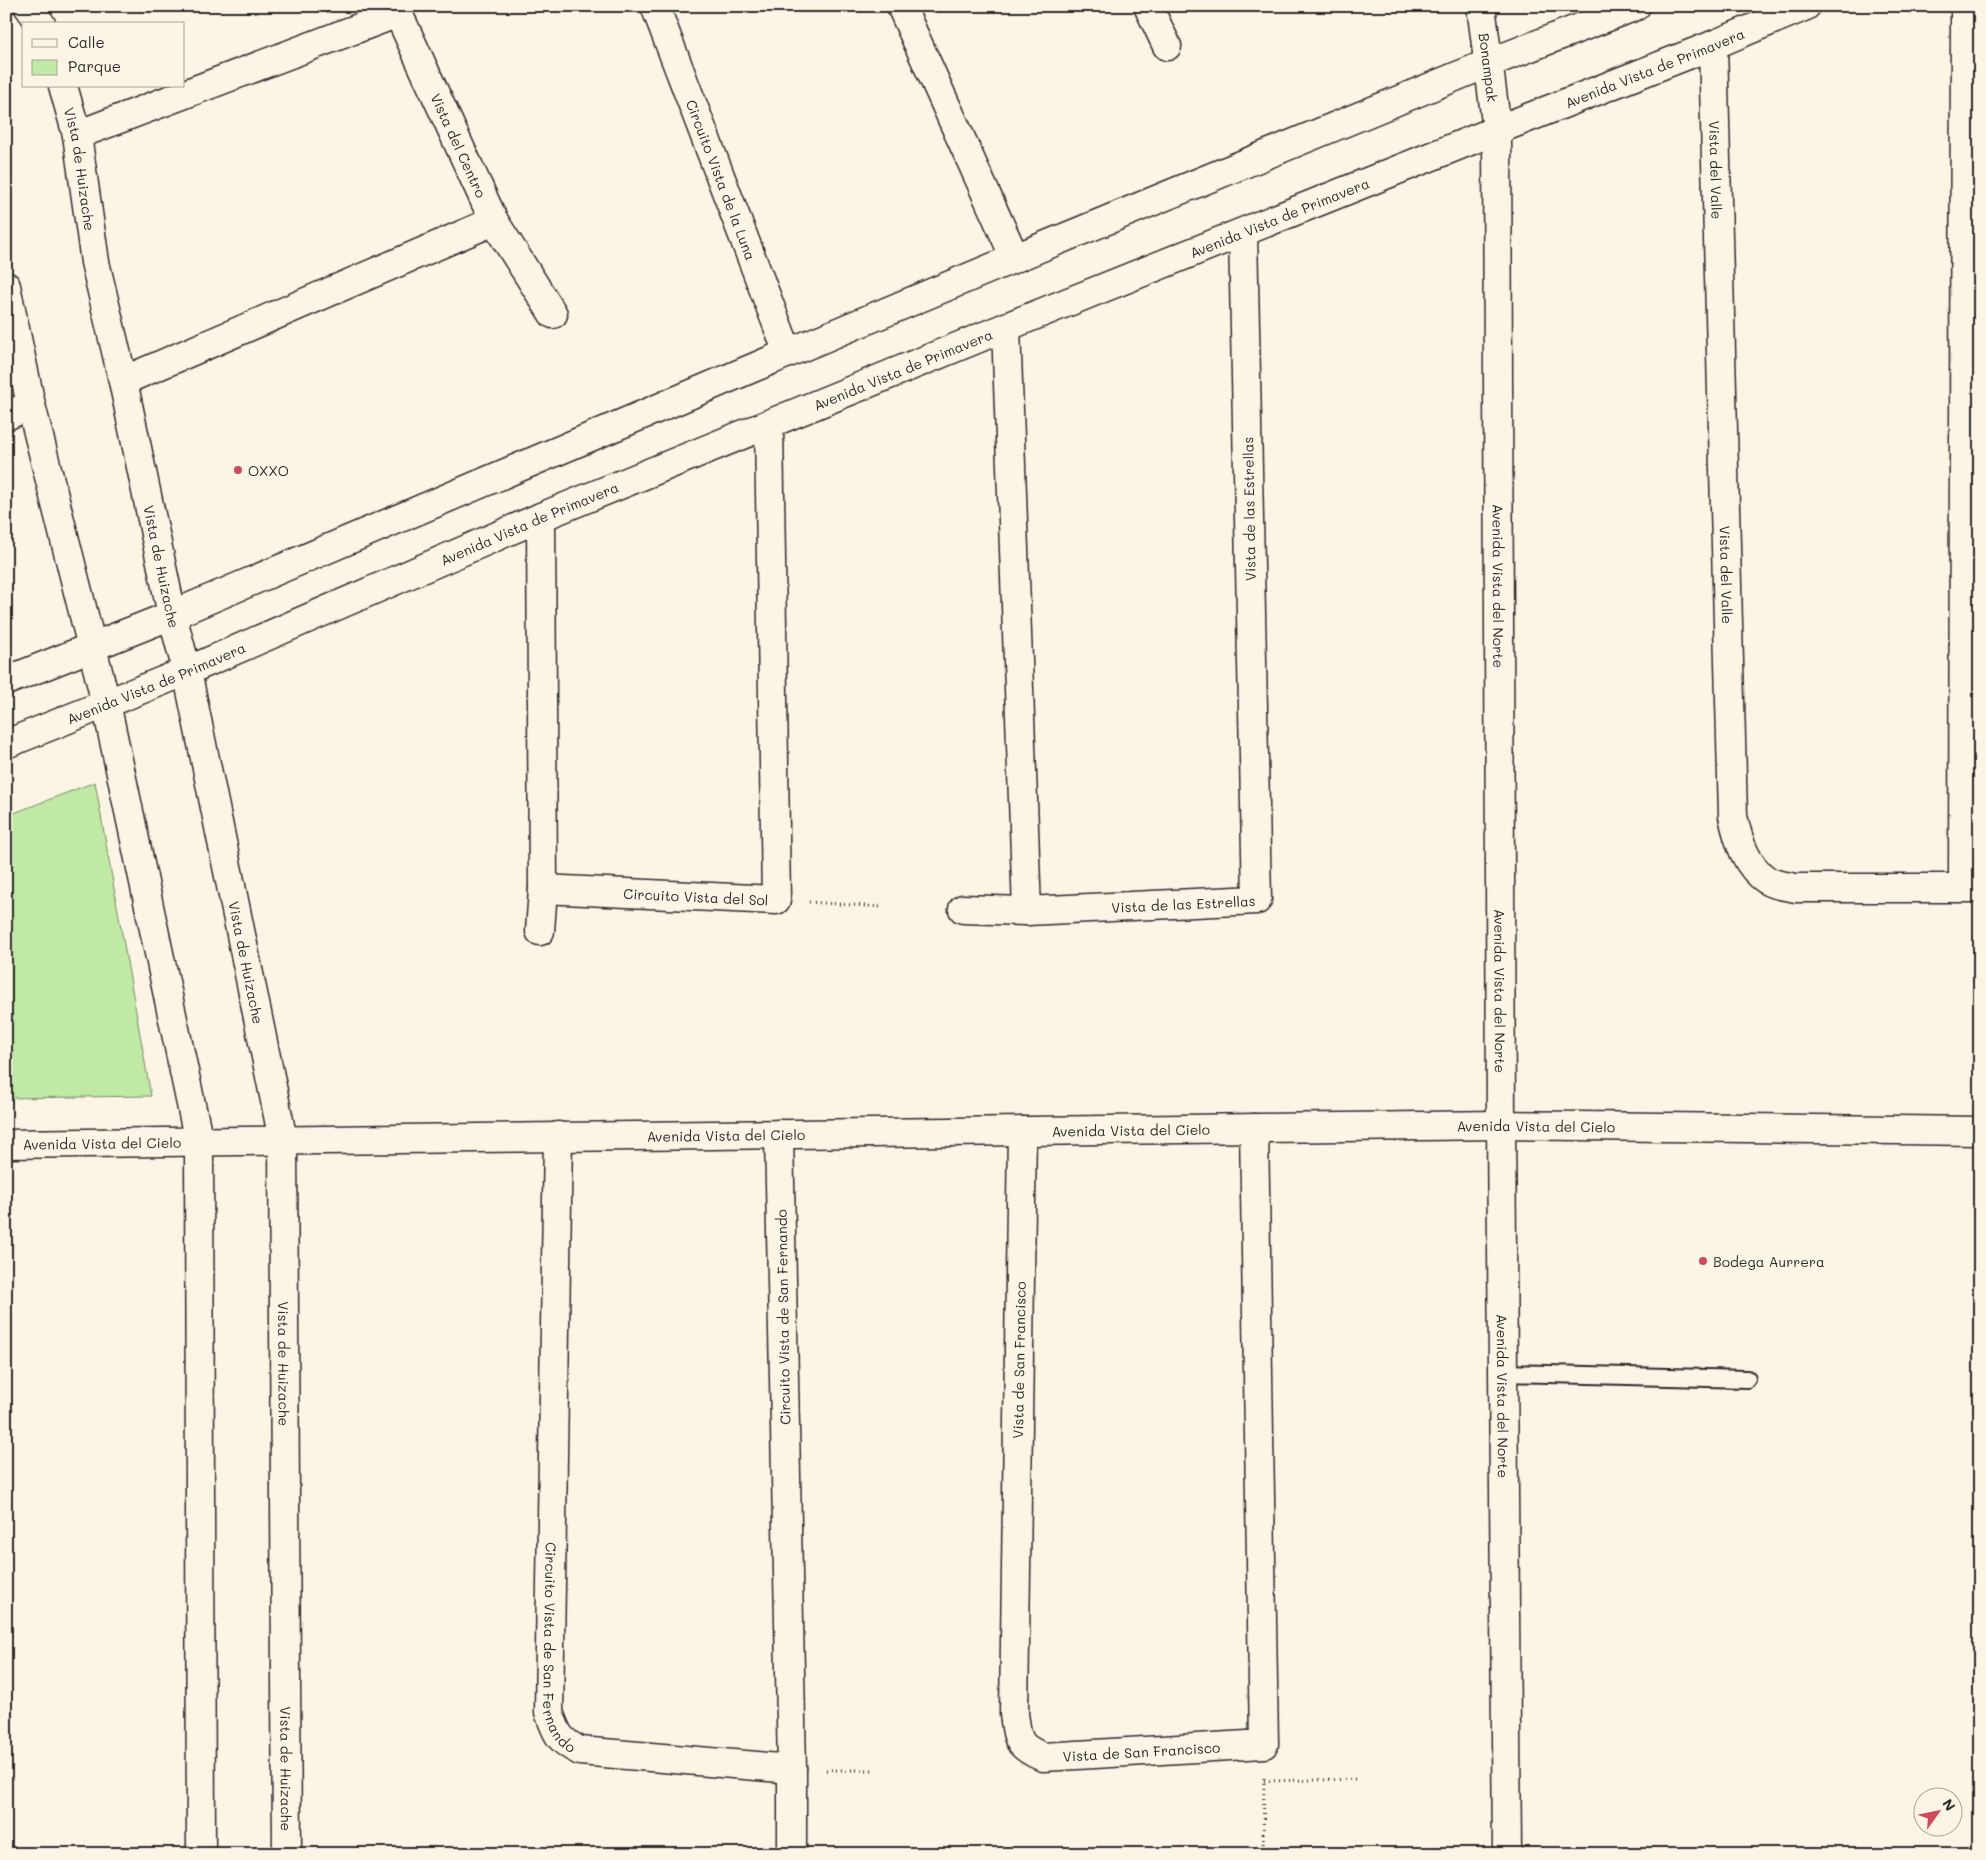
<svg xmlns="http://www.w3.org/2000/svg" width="1986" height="1860" viewBox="0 0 1986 1860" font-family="Mali,sans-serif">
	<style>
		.green { fill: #c0e9a5; stroke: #768a68 }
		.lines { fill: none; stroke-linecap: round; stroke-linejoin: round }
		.lane-casing { stroke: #2b2b2b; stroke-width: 20 }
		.street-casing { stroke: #2b2b2b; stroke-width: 31 }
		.secondary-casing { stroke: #2b2b2b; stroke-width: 31 }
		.path { stroke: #2b2b2b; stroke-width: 3; stroke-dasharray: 1 4; stroke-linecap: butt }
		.lane { stroke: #fcf5e5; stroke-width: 16 }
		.street { stroke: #fcf5e5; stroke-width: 28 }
		.secondary { stroke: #fcf5e5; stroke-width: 28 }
		.poi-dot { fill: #d1495b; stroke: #fcf5e5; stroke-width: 2 }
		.labels { text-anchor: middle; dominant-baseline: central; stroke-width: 4; stroke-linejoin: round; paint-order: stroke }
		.street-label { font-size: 14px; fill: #2b2b2b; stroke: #fcf5e5 }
		.poi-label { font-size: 14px; fill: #2b2b2b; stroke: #fcf5e5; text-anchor: start }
	</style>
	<rect width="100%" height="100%" fill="#fcf5e5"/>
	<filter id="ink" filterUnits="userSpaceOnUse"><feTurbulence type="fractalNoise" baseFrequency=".02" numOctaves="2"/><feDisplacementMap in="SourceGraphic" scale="10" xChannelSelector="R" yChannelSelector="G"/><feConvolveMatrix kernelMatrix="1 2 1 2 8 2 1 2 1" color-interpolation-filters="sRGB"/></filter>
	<g filter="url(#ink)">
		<polygon class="green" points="95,782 151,1096 6,1098 6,816"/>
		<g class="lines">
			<defs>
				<polyline id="lane" points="1503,1373 1747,1379"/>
				<g id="street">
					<polyline points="28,6 41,24"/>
					<path id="s1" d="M655,6L788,353"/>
					<polyline points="901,6 1015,258"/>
					<polyline points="1148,6 1167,46"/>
					<path id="s2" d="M1481,6L1497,130L1501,1125L1507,1854"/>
					<path id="s3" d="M1713,45L1733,816C1738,840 1746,867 1768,881C1775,885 1787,886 1795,888H1980"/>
					<path id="s4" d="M63,86L77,135L95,262L123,381L172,615L187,671L283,1140L287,1854"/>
					<path id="s5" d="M77,135L398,13L494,221L123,381"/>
					<polyline points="494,221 553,314"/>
					<polyline points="6,286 31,405 106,703 199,1142 201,1854"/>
					<path id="s6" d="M1006,327L1027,911L1257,900L1243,233"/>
					<polyline points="6,416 31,405"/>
					<path id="s7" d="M541,517L543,889L776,900L769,424"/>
					<polyline points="1963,887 1965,6"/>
					<polyline points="963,909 1027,911"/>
					<polyline points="540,931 543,889"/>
					<path id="s8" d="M1022,1131L1014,1714C1018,1741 1017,1746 1043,1757L1264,1744L1254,1128"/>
					<path id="s9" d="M558,1136L549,1712C557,1734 558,1740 580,1751L792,1769L779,1134"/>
					<path id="s10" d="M6,1144L1501,1125L1980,1131"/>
					<polyline points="792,1769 792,1854"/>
				</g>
				<g id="secondary">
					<polyline points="6,681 172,615 788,353 1015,258 1489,63 1636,6"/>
					<path id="s11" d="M6,744L187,671L541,517L1006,327L1497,130L1713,45L1806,6"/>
				</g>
			</defs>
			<use href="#lane" class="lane-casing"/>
			<use href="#street" class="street-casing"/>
			<use href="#secondary" class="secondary-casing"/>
			<g class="path">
				<polyline points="809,902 881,907"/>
				<polyline points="826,1770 873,1770"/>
				<polyline points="1264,1781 1358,1779"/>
				<polyline points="1263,1854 1264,1777"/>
			</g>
			<use href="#lane" class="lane"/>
			<use href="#street" class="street"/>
			<use href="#secondary" class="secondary"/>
		</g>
	</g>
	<g class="poi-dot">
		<circle cx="238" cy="470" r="5"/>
		<circle cx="1703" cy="1261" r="5"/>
	</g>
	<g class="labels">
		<g class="street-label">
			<text stroke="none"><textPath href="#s11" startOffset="1782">Avenida Vista de Primavera</textPath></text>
			<text stroke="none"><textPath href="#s2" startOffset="62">Bonampak</textPath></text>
			<text stroke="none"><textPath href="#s5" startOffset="489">Vista del Centro</textPath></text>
			<text stroke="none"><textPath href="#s4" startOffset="85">Vista de Huizache</textPath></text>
			<text stroke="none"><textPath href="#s3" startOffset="125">Vista del Valle</textPath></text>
			<text stroke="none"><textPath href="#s1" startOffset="186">Circuito Vista de la Luna</textPath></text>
			<text stroke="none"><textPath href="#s11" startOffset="1378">Avenida Vista de Primavera</textPath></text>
			<text stroke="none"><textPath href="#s11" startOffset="972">Avenida Vista de Primavera</textPath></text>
			<text transform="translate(1249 509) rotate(-91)">Vista de las Estrellas</text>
			<text stroke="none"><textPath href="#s11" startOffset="568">Avenida Vista de Primavera</textPath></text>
			<text stroke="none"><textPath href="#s4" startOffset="491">Vista de Huizache</textPath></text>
			<text stroke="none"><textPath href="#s3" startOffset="530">Vista del Valle</textPath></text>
			<text stroke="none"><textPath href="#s2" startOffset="581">Avenida Vista del Norte</textPath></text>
			<text stroke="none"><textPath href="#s11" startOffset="162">Avenida Vista de Primavera</textPath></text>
			<text stroke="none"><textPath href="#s7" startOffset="525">Circuito Vista del Sol</textPath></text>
			<text stroke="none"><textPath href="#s6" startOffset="741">Vista de las Estrellas</textPath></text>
			<text stroke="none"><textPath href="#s4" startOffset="896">Vista de Huizache</textPath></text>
			<text stroke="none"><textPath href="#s2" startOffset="986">Avenida Vista del Norte</textPath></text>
			<text stroke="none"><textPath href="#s10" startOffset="1530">Avenida Vista del Cielo</textPath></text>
			<text stroke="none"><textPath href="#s10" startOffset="1125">Avenida Vista del Cielo</textPath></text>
			<text stroke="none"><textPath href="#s10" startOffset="720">Avenida Vista del Cielo</textPath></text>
			<text stroke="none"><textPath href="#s10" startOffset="96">Avenida Vista del Cielo</textPath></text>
			<text transform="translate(783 1317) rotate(-91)">Circuito Vista de San Fernando</text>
			<text transform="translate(1019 1360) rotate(-89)">Vista de San Francisco</text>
			<text stroke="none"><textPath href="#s4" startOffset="1301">Vista de Huizache</textPath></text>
			<text stroke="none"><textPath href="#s2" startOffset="1391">Avenida Vista del Norte</textPath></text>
			<text stroke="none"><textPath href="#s9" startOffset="514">Circuito Vista de San Fernando</textPath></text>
			<text stroke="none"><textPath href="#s8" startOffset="738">Vista de San Francisco</textPath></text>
			<text stroke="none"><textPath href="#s4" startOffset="1706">Vista de Huizache</textPath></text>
		</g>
		<g class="poi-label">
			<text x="248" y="470">OXXO</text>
			<text x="1713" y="1261">Bodega Aurrera</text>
		</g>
	</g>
	<rect width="1986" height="1860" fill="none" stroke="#fcf5e5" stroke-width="25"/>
	<rect x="12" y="12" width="1961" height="1835" fill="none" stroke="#2b2b2b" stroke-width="2" filter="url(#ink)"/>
	<rect x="22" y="22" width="162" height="65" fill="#fcf5e5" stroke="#a8a49b"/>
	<rect x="32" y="39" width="25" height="8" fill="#fcf5e5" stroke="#a8a49b"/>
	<text x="68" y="48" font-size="15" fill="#2b2b2b">Calle</text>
	<rect x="32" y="60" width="25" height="15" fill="#c0e9a5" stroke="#a8a49b"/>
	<text x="68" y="72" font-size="15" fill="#2b2b2b">Parque</text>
	<g transform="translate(1938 1812) rotate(57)"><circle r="24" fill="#fcf5e5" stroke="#a8a49b"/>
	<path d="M0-4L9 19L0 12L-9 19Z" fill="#d1495b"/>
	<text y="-8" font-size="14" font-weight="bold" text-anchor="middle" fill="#2b2b2b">N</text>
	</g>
</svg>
